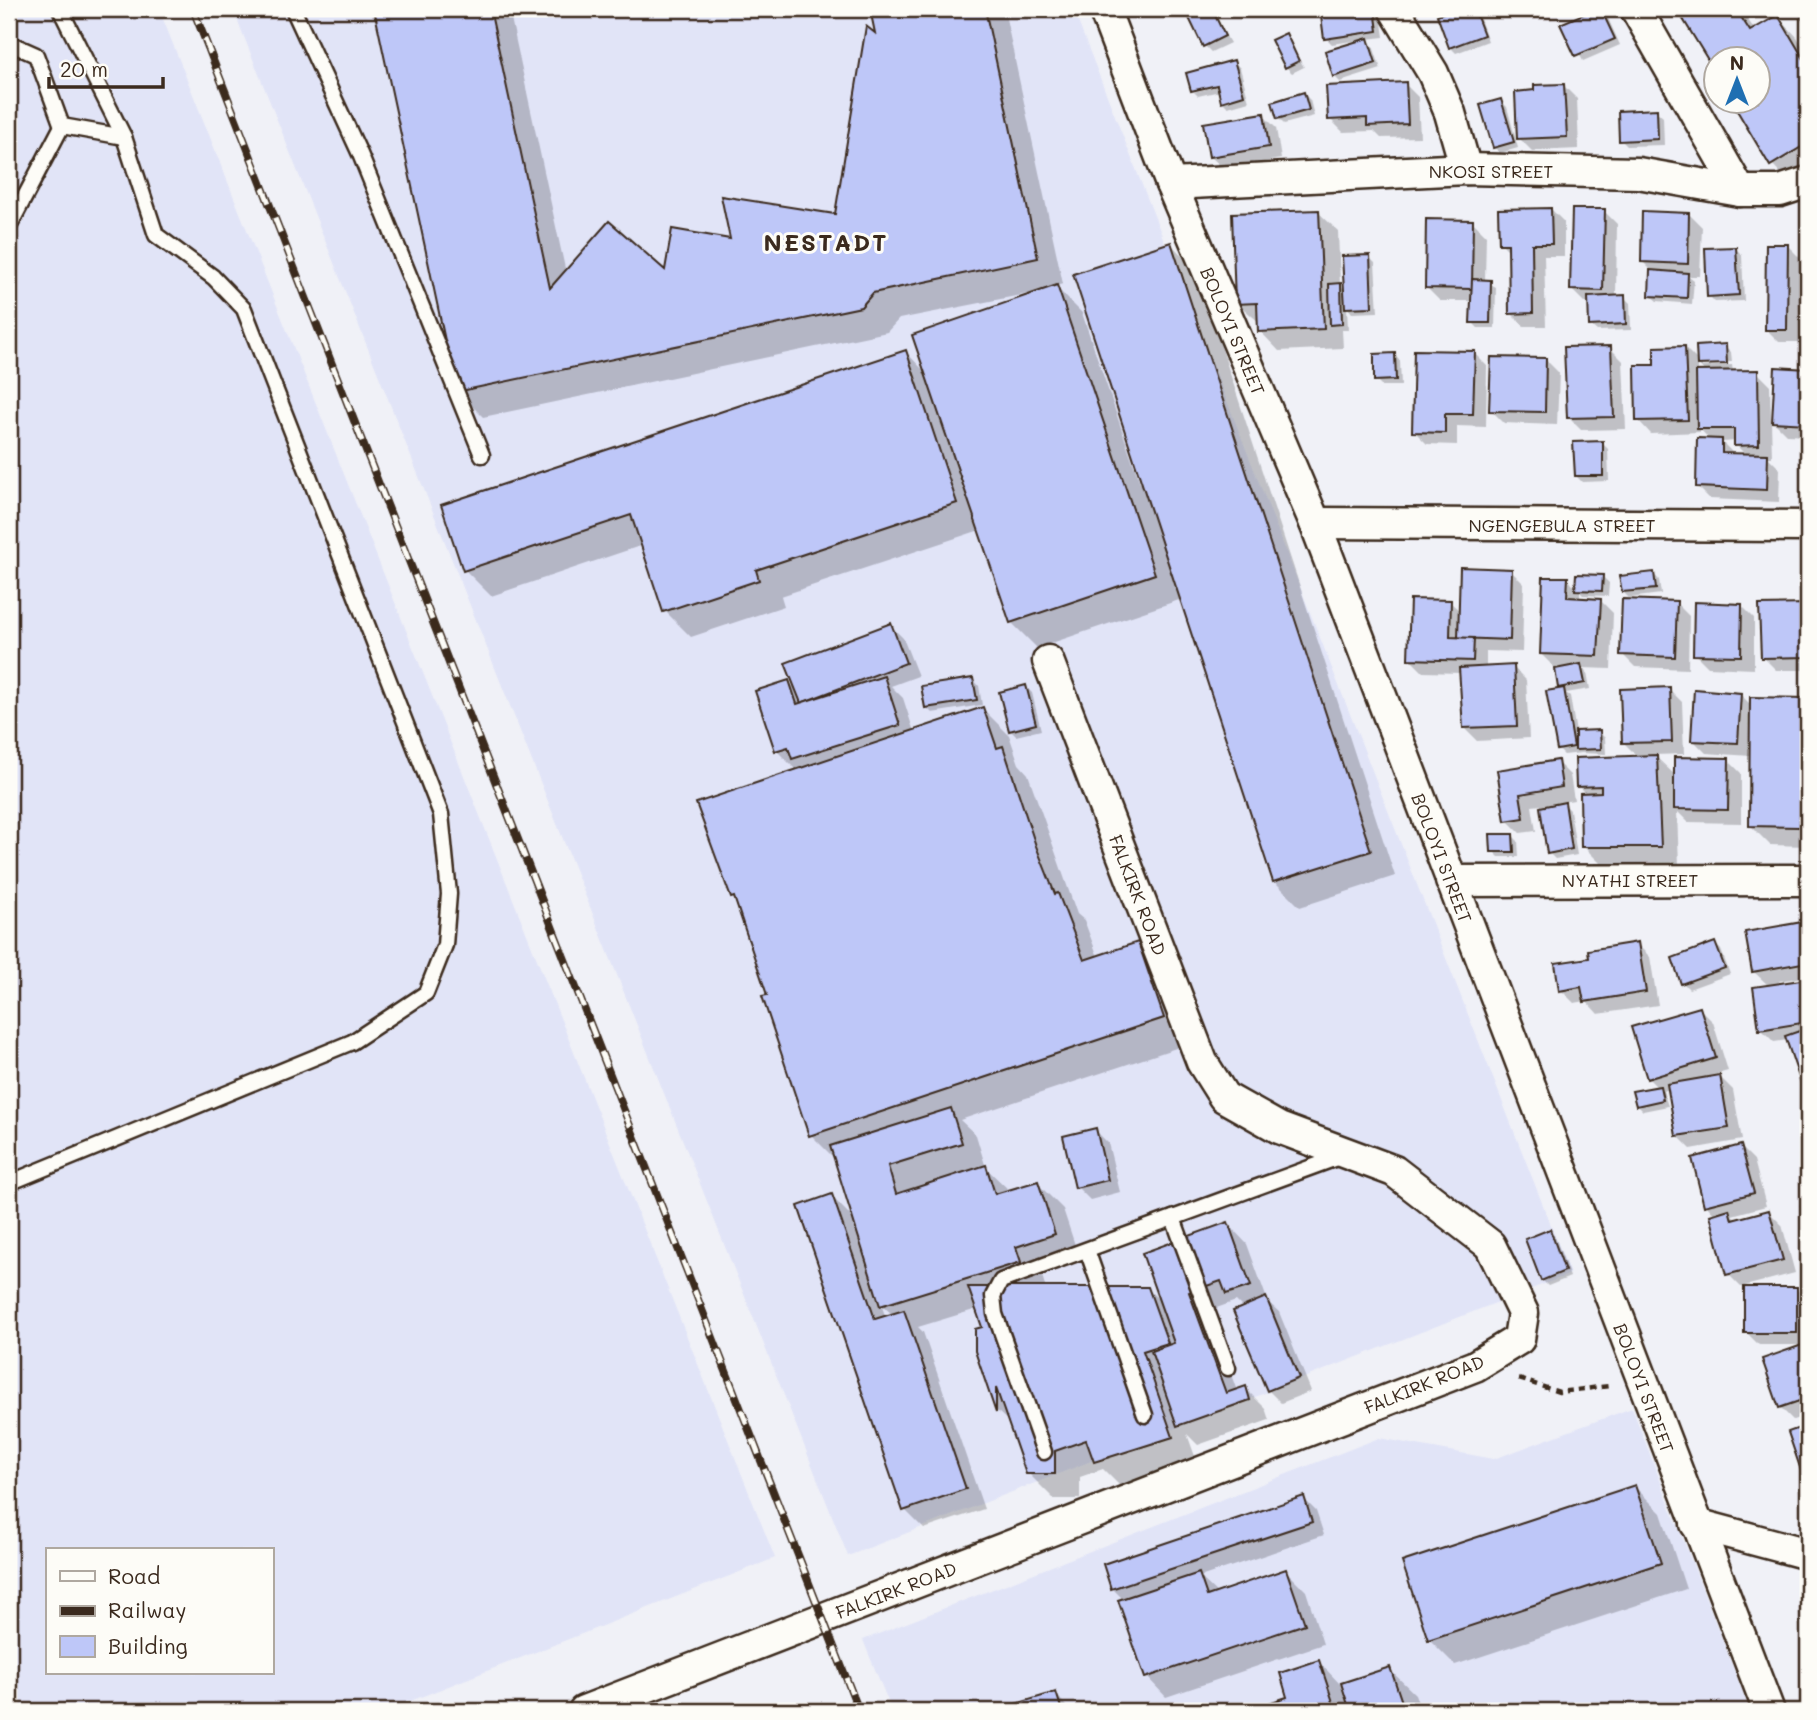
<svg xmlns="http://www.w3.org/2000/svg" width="1817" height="1720" viewBox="0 0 1817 1720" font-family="Mali,sans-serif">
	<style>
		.built { fill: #e1e4f7; fill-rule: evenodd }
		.shadow { fill: #0003; fill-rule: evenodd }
		.building { fill: #bec7f8; stroke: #3b2a1e; stroke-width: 2 }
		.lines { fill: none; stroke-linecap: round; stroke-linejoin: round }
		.lane-casing { stroke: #3b2a1e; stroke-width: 19 }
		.street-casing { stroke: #3b2a1e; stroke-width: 35 }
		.path { stroke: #3b2a1e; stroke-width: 4.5; stroke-dasharray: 7 5; stroke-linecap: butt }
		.lane { stroke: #fdfcf7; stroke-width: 14 }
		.street { stroke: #fdfcf7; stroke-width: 30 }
		.rail-casing { stroke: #3b2a1e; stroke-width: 8 }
		.rail { stroke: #fdfcf7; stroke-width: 5; stroke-dasharray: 16; stroke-linecap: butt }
		.labels { text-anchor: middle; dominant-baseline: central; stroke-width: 6; stroke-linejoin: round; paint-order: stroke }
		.street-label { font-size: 18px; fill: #3b2a1e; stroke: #fdfcf7 }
		.district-label { font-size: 24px; font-weight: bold; letter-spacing: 2px; fill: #3b2a1e; stroke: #fdfcf7 }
	</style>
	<rect width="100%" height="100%" fill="#f0f1f7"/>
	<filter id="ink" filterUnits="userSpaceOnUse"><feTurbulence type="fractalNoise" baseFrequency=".0143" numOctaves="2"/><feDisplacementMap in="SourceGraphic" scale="14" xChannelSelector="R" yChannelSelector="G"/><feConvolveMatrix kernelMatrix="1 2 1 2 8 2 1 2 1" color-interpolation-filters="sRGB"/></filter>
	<g filter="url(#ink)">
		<g class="built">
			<path d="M9,9H159L775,1558L385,1711H9ZM47,1550H271V1673H47Z"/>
			<polygon points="233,9 1073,9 1570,1274 848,1556"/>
			<polygon points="1632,1408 1750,1711 892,1711 863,1640 1379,1438 1494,1459"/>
		</g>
		<g class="shadow">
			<polygon points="377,9 509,9 566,273 666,274 732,241 836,216 878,38 871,9 1004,9 1063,284 1055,286 1082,313 1140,483 1143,482 1171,244 1196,270 1395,876 1300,907 1274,881 1182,599 1037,648 1011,622 980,530 781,596 784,606 691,637 665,611 643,545 491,596 465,570 906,352 926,373 1052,289 899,319 887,332 483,417 458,392"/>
			<polygon points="1195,9 1210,9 1230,43 1211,52 1205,46 1200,14"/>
			<polygon points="1460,9 1477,11 1488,41 1456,53 1450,47 1439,16"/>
			<polygon points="1599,9 1606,14 1620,45 1583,61 1563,25"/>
			<polygon points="1704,9 1740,9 1755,30 1778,17 1797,37 1808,55 1808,174 1791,184 1772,164 1734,102 1758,102 1758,60 1686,19"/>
			<polygon points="1374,10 1381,16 1384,37 1366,39 1373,46 1381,69 1340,82 1334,76 1360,40 1332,44 1326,38"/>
			<polygon points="1285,35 1304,67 1292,73 1286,67"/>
			<polygon points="1234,62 1240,68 1249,101 1228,107 1222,101 1220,91 1198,96 1194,92 1226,84 1225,81 1192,90 1188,74"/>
			<polygon points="1405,84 1418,97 1420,137 1381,138 1374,131 1343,132 1330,119"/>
			<polygon points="1564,86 1577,99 1579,149 1532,151 1519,138"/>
			<polygon points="1304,94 1310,100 1314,116 1284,124 1278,118"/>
			<polygon points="1501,101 1507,107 1518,148 1500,153 1494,147"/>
			<polygon points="1656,111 1663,117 1664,145 1627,146 1621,140"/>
			<polygon points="1263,115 1276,128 1281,159 1224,169 1210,156"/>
			<polygon points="1551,209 1564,222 1564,256 1544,256 1546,326 1524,326 1511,313 1510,252 1501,243"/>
			<polygon points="1604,211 1617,224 1616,297 1624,297 1630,303 1631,330 1597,331 1590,325 1590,303 1585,303 1572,290"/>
			<polygon points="1318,212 1338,231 1340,285 1346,291 1369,257 1375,263 1378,312 1352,313 1347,307 1348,330 1342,330 1343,348 1279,351 1260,331 1260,323 1237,303"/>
			<polygon points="1689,214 1702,227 1700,276 1689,276 1694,280 1692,304 1657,301 1650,295 1652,271 1642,261"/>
			<polygon points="1473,222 1486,235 1485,281 1496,287 1495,328 1478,328 1472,322 1473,301 1440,301 1427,288"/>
			<polygon points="1788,246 1801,259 1799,342 1779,342 1766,329"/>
			<polygon points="1736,249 1742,255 1744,301 1715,302 1709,296"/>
			<path d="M1725,346L1731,352L1732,362L1702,363V367L1732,365L1733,372H1757L1770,385L1772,457H1768L1780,469L1779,502L1710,499L1697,486L1711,441L1700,429V432L1651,434L1638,420L1656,367L1685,348L1698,361ZM1698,364L1706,373H1698ZM1736,441V445L1746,455H1735L1722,442Z"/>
			<polygon points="1610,348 1623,361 1626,429 1581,430 1568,417"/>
			<polygon points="1474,353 1487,366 1486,427 1457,426 1457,445 1427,444 1414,431"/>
			<polygon points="1394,355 1400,361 1401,386 1382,386 1376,380"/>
			<polygon points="1546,360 1559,373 1557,425 1504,423 1491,410"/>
			<polygon points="1777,369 1808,371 1808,436 1787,435 1774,422"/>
			<polygon points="1602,443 1608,449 1609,481 1582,482 1576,476"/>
			<polygon points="1511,571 1524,584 1522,652 1486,651 1486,668 1513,667 1526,680 1529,738 1477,741 1464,728 1461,673 1423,672 1410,659 1450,602 1461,612"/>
			<polygon points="1653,573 1659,580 1661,594 1629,598 1623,592"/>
			<polygon points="1603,577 1609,583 1608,596 1583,595 1580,592 1580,600 1600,600 1613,613 1611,669 1582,668 1587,672 1590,689 1566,693 1570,696 1576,733 1599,732 1605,738 1606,754 1581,753 1564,755 1558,749 1563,690 1560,687 1566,667 1554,667 1541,654 1567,579 1577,589"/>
			<polygon points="1676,603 1689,616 1688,669 1635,667 1622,654"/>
			<polygon points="1741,605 1754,618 1754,669 1708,667 1695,654"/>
			<polygon points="1808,606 1808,670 1776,670 1763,657 1761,607"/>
			<path d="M890,625L903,638L918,676L891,686L903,698L914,732L983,709L1009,735L1019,764L1028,774L1077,914L1084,920L1098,957L1138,944L1164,970L1188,1044L960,1120L976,1135L986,1168L1010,1191L1037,1183L1063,1209L1080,1260L1041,1272L1046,1289H1148L1161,1302L1228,1224L1247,1244L1268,1302L1279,1312L1311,1391L1281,1403L1268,1390L1243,1308L1236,1301L1208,1311L1237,1391L1245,1388L1265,1408L1269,1420L1198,1445L1187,1434L1197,1462L1121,1487L1103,1469L1080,1477V1499H1054L1028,1473L1011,1424L997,1411L977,1351L984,1328L977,1309L918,1327L923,1332L984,1509L924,1529L905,1510L831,1196L855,1220L836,1160L811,1135L769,996L738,902L733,897L797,771L776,750L789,682L798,691ZM881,1304L893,1315L886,1318Z"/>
			<polygon points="973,679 979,686 982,705 932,713 926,707"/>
			<polygon points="1026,687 1032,693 1041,730 1016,736 1010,730"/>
			<polygon points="1669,689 1682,702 1684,754 1654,755 1676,776 1728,760 1741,773 1741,823 1688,822 1677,811 1679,866 1603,866 1583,846 1586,794 1578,786 1639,758 1623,742"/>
			<polygon points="1740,694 1752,706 1806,699 1808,702 1808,846 1770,845 1750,825 1751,756 1706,753 1693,740"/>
			<polygon points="1557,762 1570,775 1574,800 1562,802 1570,810 1577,855 1555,859 1549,853 1541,805 1532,806 1536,831 1520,833 1507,820 1499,772"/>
			<polygon points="1512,835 1518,841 1519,857 1499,857 1493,851"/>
			<polygon points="1808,923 1808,976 1779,981 1780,985 1808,980 1808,1096 1788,1040 1774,1042 1761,1029 1769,986 1753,971 1747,933"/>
			<polygon points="1637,944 1650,957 1658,1005 1598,1014 1586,1001 1574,1003 1561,990 1591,960"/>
			<polygon points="1715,944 1721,950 1730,974 1689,989 1683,983"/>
			<polygon points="1700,1009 1713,1022 1728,1071 1717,1074 1733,1090 1742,1140 1691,1149 1678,1136 1670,1089 1663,1091 1668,1106 1643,1111 1637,1105 1658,1088 1648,1078"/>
			<polygon points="1095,1130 1108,1143 1120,1192 1090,1200 1077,1187"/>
			<polygon points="1741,1147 1754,1160 1766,1206 1732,1215 1738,1220 1769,1212 1782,1225 1795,1273 1741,1287 1728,1274 1715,1215 1706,1205"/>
			<polygon points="1549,1231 1555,1237 1570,1277 1548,1286 1542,1280"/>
			<polygon points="1797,1289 1808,1301 1808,1415 1793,1420 1780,1407 1807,1345 1759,1345 1746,1332"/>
			<polygon points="1635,1487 1661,1513 1686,1589 1455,1665 1429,1639"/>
			<polygon points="1303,1498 1316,1511 1324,1535 1200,1577 1218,1594 1286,1571 1306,1591 1323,1644 1166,1697 1147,1677 1124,1600 1113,1589 1105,1565"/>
			<polygon points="1319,1662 1341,1685 1389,1669 1415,1694 1421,1711 1249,1711 1290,1698"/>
			<polygon points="1056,1694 1070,1711 998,1711"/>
		</g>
		<g class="building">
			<polygon points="374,9 490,9 550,288 609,221 665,270 672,229 730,239 721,196 835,214 866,26 875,33 870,9 985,9 1038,258 873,293 861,307 456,392"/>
			<polygon points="1207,9 1212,9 1225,36 1203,47 1189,18"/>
			<polygon points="1375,9 1378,31 1324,39 1321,16"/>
			<polygon points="1454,9 1474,9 1484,35 1449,48 1437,15"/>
			<polygon points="1595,9 1601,9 1615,39 1575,56 1560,24"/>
			<polygon points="1700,9 1736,9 1750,31 1778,15 1808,66 1808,113 1803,116 1808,125 1808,143 1770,166 1732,102 1758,102 1758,60 1716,60 1716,73 1683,19"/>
			<polygon points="1808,10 1808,24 1801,18"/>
			<polygon points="1286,33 1299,61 1285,68 1271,40"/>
			<polygon points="1368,38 1376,63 1333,77 1325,51"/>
			<polygon points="1234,60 1244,95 1221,102 1217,85 1191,91 1186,73"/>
			<polygon points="1406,82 1408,124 1367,126 1367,118 1328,120 1326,86"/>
			<polygon points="1564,84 1567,137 1517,139 1515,92 1534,90 1534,85"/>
			<polygon points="1304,92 1309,110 1277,119 1272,102"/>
			<polygon points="1501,99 1514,142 1493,148 1480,105"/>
			<polygon points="1657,109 1658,139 1619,141 1618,111"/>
			<polygon points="1264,113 1269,147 1209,157 1203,123"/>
			<polygon points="1551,208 1552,244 1532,244 1533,313 1509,314 1508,244 1499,244 1498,209"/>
			<polygon points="1572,209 1605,209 1603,291 1570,290"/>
			<polygon points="1319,210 1324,329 1258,332 1257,303 1235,304 1232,213"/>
			<polygon points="1642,211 1689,213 1688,264 1641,262"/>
			<polygon points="1426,219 1473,220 1472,289 1425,288"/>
			<polygon points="1171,242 1371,851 1273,882 1073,274"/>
			<polygon points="1766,244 1788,244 1787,330 1765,330"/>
			<polygon points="1736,247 1739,295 1707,297 1705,248"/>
			<polygon points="1370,255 1372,307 1345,308 1342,256"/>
			<polygon points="1650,270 1688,273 1687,298 1649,296"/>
			<polygon points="1472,279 1491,280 1490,323 1470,323"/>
			<polygon points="1341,283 1342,324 1330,325 1329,284"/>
			<polygon points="1057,285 1155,574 1010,623 912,335"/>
			<polygon points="1625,295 1626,324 1589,326 1588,297"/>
			<polygon points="1726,344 1727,364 1697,365 1696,346"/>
			<polygon points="1611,346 1614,417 1567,418 1564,347"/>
			<polygon points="1685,346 1688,420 1636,421 1635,365 1654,365 1654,347"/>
			<polygon points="906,350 957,503 756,570 759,580 663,612 631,515 463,571 441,505"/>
			<polygon points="1414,350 1475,351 1473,414 1445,414 1445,433 1412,432"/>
			<polygon points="1395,353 1396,380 1374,381 1374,354"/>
			<polygon points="1491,357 1546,358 1545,412 1489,411"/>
			<polygon points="1775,367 1808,369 1808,424 1772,422"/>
			<polygon points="1758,370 1759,445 1734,446 1734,429 1697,429 1696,371"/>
			<polygon points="1697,438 1722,439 1722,453 1768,454 1767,490 1696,487"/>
			<polygon points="1603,441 1603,476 1575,476 1573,442"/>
			<polygon points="1460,567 1512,569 1510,640 1458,638"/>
			<polygon points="1654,572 1656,589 1622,592 1619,576"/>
			<polygon points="1576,574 1603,575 1602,591 1575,590"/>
			<polygon points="1543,577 1568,577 1567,597 1601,599 1598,656 1540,654"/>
			<polygon points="1410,599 1451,600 1450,637 1474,638 1473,661 1408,659"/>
			<polygon points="1622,599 1677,601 1675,657 1620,655"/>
			<polygon points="1694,602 1742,604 1741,656 1693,655"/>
			<polygon points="1808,604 1808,657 1761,658 1759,605"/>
			<polygon points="891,623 906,663 801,703 785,663"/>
			<polygon points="1581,664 1585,683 1558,688 1555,669"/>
			<polygon points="1514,665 1517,726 1463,728 1459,668"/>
			<polygon points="884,676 900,725 792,759 788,747 775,751 755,691 789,680 797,704"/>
			<polygon points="973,678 977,700 925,708 921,686"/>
			<polygon points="1026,685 1036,724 1009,731 999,692"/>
			<polygon points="1670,687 1672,742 1622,743 1620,689"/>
			<polygon points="1564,688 1574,747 1557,750 1546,691"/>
			<polygon points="1694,689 1741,693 1738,743 1691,741"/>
			<polygon points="1750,697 1806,698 1806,751 1801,750 1800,827 1749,826"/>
			<polygon points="983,707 997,748 1003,746 1036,846 1055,894 1058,893 1084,960 1138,942 1164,1018 809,1136 762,996 767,995 734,897 731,898 696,803"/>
			<polygon points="1600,730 1601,749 1575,750 1575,731"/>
			<polygon points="1657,755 1661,847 1581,847 1580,793 1601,792 1601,786 1576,787 1575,758"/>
			<polygon points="1674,757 1729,758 1728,810 1674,809"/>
			<polygon points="1558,760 1562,787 1520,794 1524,818 1505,821 1497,770"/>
			<polygon points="1565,802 1572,849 1547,854 1540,807"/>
			<polygon points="1490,834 1513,834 1514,852 1491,852"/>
			<polygon points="1808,921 1808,962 1752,972 1745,932"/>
			<polygon points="1638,942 1646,992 1584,1002 1581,987 1559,991 1555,963 1589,958 1588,950"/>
			<polygon points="1715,942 1725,968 1681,984 1672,958"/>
			<polygon points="1808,979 1808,1022 1759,1030 1753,987"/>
			<polygon points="1700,1007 1716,1058 1647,1079 1631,1027"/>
			<polygon points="1808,1028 1808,1094 1805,1095 1785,1036"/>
			<polygon points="1720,1075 1729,1128 1676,1136 1667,1084"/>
			<polygon points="1660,1086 1663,1100 1636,1106 1632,1091"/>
			<polygon points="951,1108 962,1143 888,1166 896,1194 986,1165 995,1194 1038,1181 1055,1234 1016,1247 1021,1262 880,1306 830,1146"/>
			<polygon points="1096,1128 1108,1180 1075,1188 1063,1136"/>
			<polygon points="1741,1145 1754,1193 1704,1206 1692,1158"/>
			<polygon points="832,1194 875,1319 904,1310 966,1489 903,1511 798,1206"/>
			<polygon points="1808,1204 1808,1236 1801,1206"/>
			<polygon points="1729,1209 1732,1220 1769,1210 1783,1260 1726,1275 1710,1215"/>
			<polygon points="1228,1222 1251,1286 1226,1294 1221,1281 1189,1292 1226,1393 1246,1386 1250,1400 1177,1426 1151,1351 1174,1343 1142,1253"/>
			<polygon points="1550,1229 1565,1271 1541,1281 1525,1239"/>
			<polygon points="968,1287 1148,1287 1168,1343 1143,1351 1173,1437 1094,1462 1086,1440 1055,1451 1055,1474 1026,1474 996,1388 996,1413 975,1351 975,1329 982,1327"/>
			<rect x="1744" y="1287" width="53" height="46"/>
			<polygon points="1266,1297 1299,1378 1267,1391 1233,1311"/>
			<polygon points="1808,1343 1808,1398 1779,1408 1762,1359"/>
			<polygon points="1808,1425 1808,1488 1807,1488 1788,1432"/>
			<polygon points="1635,1485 1661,1563 1428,1640 1402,1562"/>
			<polygon points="1304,1496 1312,1522 1111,1589 1103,1564"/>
			<polygon points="1286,1569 1305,1624 1145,1678 1118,1600 1199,1573 1207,1596"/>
			<polygon points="1319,1660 1336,1711 1244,1711 1287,1697 1280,1673"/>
			<polygon points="1390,1667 1405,1711 1350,1711 1341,1683"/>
			<polygon points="1056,1692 1062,1711 992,1711"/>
		</g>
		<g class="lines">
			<defs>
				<g id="lane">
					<polyline points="293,9 360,154 482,455"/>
					<polyline points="9,43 36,55 62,126"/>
					<polyline points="9,227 62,126 124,137"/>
					<polyline points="9,1183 352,1042 426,993 445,945 449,894 441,814 244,309 213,277 156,235 124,137 60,9"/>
					<polyline points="1173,1218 1228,1368"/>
					<polyline points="1087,1250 1145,1415"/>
					<polyline points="1044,1452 995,1314 993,1296 1001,1281 1342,1156"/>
				</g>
				<g id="street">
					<polyline points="1104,9 1171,184 1315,523 1769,1711"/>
					<polyline points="1394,9 1433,73 1450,113 1466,169"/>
					<polyline points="1636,9 1740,191"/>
					<polyline points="1171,184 1466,169 1638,173 1740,191 1780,191 1808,182"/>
					<polyline points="1315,523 1808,526"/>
					<polyline points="1451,881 1808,880"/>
					<polyline points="1696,1524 1808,1554"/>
					<polyline points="584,1711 1475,1366 1519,1339 1523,1313 1490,1245 1394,1171 1279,1128 1224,1097 1202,1062 1048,661"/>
				</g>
			</defs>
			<use href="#lane" class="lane-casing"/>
			<use href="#street" class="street-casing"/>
			<polyline class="path" points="1519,1379 1559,1392 1609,1386"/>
			<use href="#lane" class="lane"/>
			<use href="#street" class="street"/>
			<defs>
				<polyline id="rail" points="193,9 859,1711"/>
			</defs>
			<use href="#rail" class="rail-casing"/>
			<use href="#rail" class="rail"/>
		</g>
	</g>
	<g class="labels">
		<g class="street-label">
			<text x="1491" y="171">NKOSI STREET</text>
			<text transform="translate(1233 331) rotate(67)">BOLOYI STREET</text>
			<text x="1562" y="525">NGENGEBULA STREET</text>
			<text transform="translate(1442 858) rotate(69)">BOLOYI STREET</text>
			<text x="1630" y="880">NYATHI STREET</text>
			<text transform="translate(1138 895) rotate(69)">FALKIRK ROAD</text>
			<text transform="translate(1424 1384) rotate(-22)">FALKIRK ROAD</text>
			<text transform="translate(1644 1388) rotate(69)">BOLOYI STREET</text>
			<text transform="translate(896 1590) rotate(-21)">FALKIRK ROAD</text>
		</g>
		<g class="district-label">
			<text x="826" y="241">NESTADT</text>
		</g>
	</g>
	<rect width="1817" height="1720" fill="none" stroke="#fdfcf7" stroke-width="35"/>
	<rect x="18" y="18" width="1782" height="1685" fill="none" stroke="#3b2a1e" stroke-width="2.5" filter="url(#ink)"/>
	<rect x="46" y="1548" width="228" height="126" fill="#fdfcf7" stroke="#afa8a0" stroke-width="2"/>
	<rect x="60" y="1571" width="35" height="10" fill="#fdfcf7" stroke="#afa8a0" stroke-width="2"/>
	<text x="108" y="1584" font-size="21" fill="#3b2a1e">Road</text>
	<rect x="60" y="1606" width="35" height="10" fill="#3b2a1e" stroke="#afa8a0" stroke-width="2"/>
	<text x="108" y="1618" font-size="21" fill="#3b2a1e">Railway</text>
	<rect x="60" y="1636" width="35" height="21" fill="#bec7f8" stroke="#afa8a0" stroke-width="2"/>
	<text x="108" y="1654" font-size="21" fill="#3b2a1e">Building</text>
	<g transform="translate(1737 80)"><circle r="33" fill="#fdfcf7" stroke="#afa8a0" stroke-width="2"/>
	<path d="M0-5L12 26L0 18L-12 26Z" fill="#1f6fb2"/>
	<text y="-10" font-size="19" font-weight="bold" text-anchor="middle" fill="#3b2a1e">N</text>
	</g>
	<path d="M49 77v10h114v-10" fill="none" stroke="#3b2a1e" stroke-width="3.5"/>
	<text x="60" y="77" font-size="21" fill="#3b2a1e" stroke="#fdfcf7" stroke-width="5" paint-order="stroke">20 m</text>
</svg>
